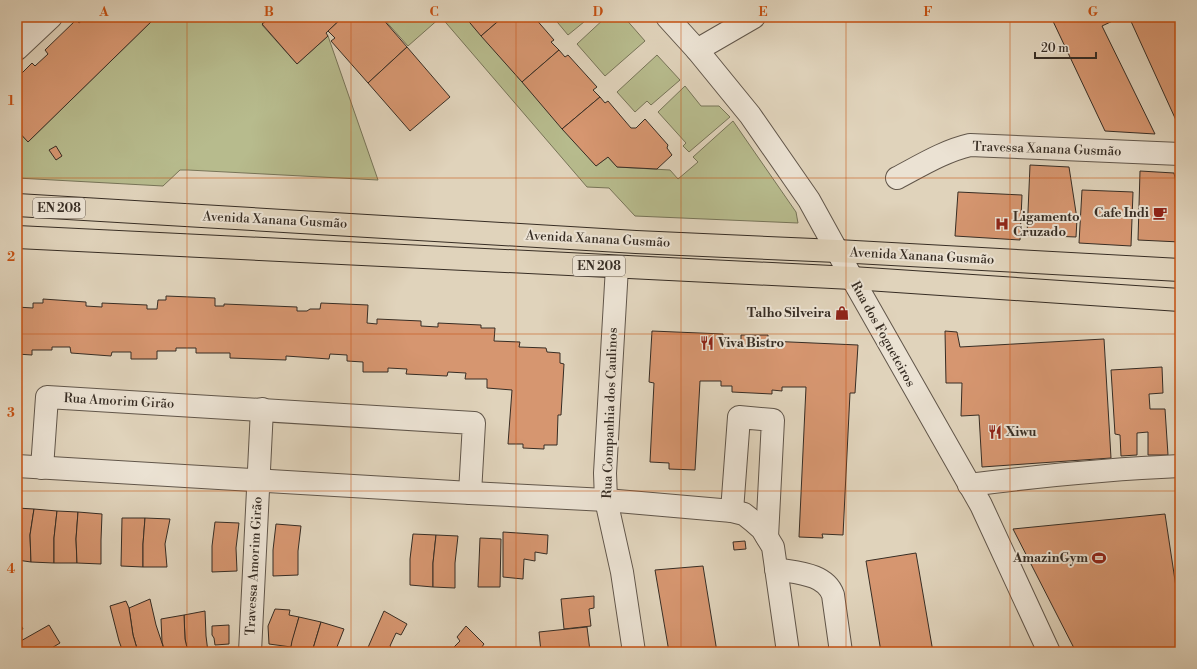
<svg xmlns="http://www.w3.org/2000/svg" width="1197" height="669" viewBox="0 0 1197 669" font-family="'Libre Bodoni',serif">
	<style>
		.green { fill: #b7bb8d; stroke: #777458 }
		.building { fill: #d69670; stroke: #372d24 }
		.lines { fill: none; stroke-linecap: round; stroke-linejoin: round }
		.minor-casing { stroke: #61564a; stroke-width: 24 }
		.major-casing { stroke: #372d24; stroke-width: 24 }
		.minor { stroke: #ebe2d3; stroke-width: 22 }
		.major { stroke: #e0d3bb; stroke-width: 22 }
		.grid { fill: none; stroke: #c55011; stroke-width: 1; stroke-opacity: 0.55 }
		.labels { text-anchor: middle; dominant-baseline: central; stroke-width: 4; stroke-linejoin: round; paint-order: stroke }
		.shield { fill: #ebe2d3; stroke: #6d6358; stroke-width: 1 }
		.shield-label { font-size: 12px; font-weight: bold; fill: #372d24 }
		.street-label { font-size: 13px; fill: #372d24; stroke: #ebe2d3 }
		.poi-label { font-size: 13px; font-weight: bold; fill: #372d24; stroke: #ebe2d3; text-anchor: end }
		.neatline { fill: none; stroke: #c55011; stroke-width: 1.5 }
		.grid-label { font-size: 13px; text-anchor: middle; font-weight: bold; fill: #c55011 }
	</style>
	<rect width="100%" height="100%" fill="#e0d3bb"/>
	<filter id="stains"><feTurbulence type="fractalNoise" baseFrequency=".005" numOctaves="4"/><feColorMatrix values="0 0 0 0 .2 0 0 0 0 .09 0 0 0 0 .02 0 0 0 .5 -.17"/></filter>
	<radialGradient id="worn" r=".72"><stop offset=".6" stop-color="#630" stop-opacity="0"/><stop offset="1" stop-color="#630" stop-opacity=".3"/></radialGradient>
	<g class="green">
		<polygon points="156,17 271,17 262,25 297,64 328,36 378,180 188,170 180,170 163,186 17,178 17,130 28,142"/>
		<polygon points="382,17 465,17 596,166 608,157 617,167 670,170 678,179 698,162 693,157 733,121 796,212 798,223 635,216 609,188 587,187 441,17 408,46"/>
		<polygon points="553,17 590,17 568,35"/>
		<polygon points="606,17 624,17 645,41 605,76 577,44"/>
		<polygon points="657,55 680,80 651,105 647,101 635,112 617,92"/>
		<polygon points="685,86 701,106 719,106 730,117 689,152 683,146 686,143 658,112"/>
	</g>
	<g class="building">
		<polygon points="86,17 156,17 28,142 17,130 17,78 32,63 35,66 48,54 45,50 76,20 79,23"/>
		<polygon points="271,17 343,17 326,33 328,36 297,64 262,24"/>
		<polygon points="343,17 381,17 407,47 368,83 331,41 335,38 328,31"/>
		<polygon points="465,17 503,17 481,36"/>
		<polygon points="503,17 534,17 554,40 551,42 559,50 522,82 481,36"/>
		<polygon points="1051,17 1121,17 1102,26 1155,134 1105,131"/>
		<polygon points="1129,17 1178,17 1180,20 1180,129"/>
		<polygon points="407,47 450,97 410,131 368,83"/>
		<polygon points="559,50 565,57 568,55 597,87 593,90 600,97 562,129 522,82"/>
		<polygon points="600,97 605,103 608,101 631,128 636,128 645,119 668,145 667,148 672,155 657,169 617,167 608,157 596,166 562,129"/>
		<polygon points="56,146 62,156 56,160 49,150"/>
		<polygon points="1030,165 1069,167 1077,219 1076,237 1027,235"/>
		<polygon points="1140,171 1174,173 1180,202 1180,242 1138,240"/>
		<polygon points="1082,190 1133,192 1131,246 1079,243"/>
		<polygon points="958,192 1022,195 1020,240 955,236"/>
		<polygon points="166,296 215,298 215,306 224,306 224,304 297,307 297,311 307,311 310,309 320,309 321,303 368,305 367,323 377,324 377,319 421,321 421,326 438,327 438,323 481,325 481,328 495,328 494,341 520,342 519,347 546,348 547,352 560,353 560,363 564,364 561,415 558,415 557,445 544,445 544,449 523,448 523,444 508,444 512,390 487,388 487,379 465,379 466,373 448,372 447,376 406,374 407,369 388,368 388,372 363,372 363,362 347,361 347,355 330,354 329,359 286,356 286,360 230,358 230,353 196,353 196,348 176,348 176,351 157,351 157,359 131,359 131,352 112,352 111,356 71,353 70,347 52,347 52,350 32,350 32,355 17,354 17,307 33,308 33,303 43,303 43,299 86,302 86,306 102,307 102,303 147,305 147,309 157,309 158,300 166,300"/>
		<polygon points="652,331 723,334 723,340 741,340 741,335 768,335 768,341 858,345 855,393 850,393 843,535 822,534 823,538 799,537 806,387 782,387 782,391 772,390 772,394 732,392 732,386 721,386 721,381 700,381 695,470 669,469 669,463 650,462 654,383 649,382"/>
		<polygon points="945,331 957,332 960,347 1104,339 1111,458 982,467 979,415 961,416 962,383 946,383"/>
		<polygon points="1162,367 1163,393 1149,394 1150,409 1165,409 1168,455 1148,455 1148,432 1137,433 1137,455 1121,456 1120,435 1115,434 1111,370"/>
		<polygon points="17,508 34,509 30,535 31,562 17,560"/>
		<polygon points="34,509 57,511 54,538 54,563 31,562 30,535"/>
		<polygon points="57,511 78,512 76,539 77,563 54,563 54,538"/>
		<polygon points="78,512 102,514 101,540 101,564 77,563 76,539"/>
		<polygon points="1165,514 1176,587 1180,587 1180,652 1076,652 1013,529"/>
		<polygon points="122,518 145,518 143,544 143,567 121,566"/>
		<polygon points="145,518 170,519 165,544 167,567 143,567 143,544"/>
		<polygon points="215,522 239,523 236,548 237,571 212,572 212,546"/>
		<polygon points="276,524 301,526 298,551 298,575 273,576 273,550"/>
		<polygon points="503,532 548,535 547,554 535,552 535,561 524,559 523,579 503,577"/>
		<polygon points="413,534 436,535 433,563 433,587 410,585 410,559"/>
		<polygon points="436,535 458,536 455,563 455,588 433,587 433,563"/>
		<polygon points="480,538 501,539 500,587 478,587"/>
		<polygon points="745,541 746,549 734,550 733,542"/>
		<polygon points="916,553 933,652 881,652 866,561"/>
		<polygon points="703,566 717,652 669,652 655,570"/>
		<polygon points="594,596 594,608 589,609 591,626 564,629 561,599"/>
		<polygon points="150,599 156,625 165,652 138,652 133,635 129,608"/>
		<polygon points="126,601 129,608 133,635 138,652 123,652 119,641 110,606"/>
		<polygon points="275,609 290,610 289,615 299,617 291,647 269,644 268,626"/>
		<polygon points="205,611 206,636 208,652 188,652 185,639 184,615"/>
		<polygon points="384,611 407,624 401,635 396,633 390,646 392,648 390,652 366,652"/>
		<polygon points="184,615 185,639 188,652 165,652 162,642 161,619"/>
		<polygon points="299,617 321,622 312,652 290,652 292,641"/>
		<polygon points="17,618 23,629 17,632"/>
		<polygon points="321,622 344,629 335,652 312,652"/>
		<polygon points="49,625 60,643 45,652 17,652 17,637 19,642"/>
		<polygon points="229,625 229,644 215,645 214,638 212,635 212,626"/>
		<polygon points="466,626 484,644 479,651 476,649 473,652 444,652 447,648 450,651 460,641 457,637"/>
		<polygon points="587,627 590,651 541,652 539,632"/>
	</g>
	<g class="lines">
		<defs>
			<g id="minor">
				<polyline points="667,17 697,50 750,115 809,200 852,278 981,505 1049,652"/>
				<polyline points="17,21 20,24"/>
				<polyline points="17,49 51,17"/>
				<polyline points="697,50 754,17"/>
				<path d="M897,178C920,166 944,151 970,145L1180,154"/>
				<polyline points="617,267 605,473 606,500 622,572 634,652"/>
				<polyline points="17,466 470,493 606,500 732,511 744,514 754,522 762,529 773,547 788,652"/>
				<polyline points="42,468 47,397 474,423 470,493"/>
				<path d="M969,485C1039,476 1109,469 1180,466"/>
				<polyline points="732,511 739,417 773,420 767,537"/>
				<path d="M776,569C796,573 825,573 833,595L841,652"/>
				<polyline points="250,652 262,409"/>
			</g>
			<g id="major">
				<polyline points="17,205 636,242 837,251 1180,270"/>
				<polyline points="17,237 852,278 1180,300"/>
			</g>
		</defs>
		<use href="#minor" class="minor-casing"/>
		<use href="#major" class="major-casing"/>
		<use href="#minor" class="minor"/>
		<use href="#major" class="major"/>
	</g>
	<path class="grid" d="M187,17V652M351,17V652M516,17V652M681,17V652M846,17V652M1010,17V652M17,178H1180M17,334H1180M17,491H1180"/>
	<defs>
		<symbol id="cafe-bare" viewBox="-9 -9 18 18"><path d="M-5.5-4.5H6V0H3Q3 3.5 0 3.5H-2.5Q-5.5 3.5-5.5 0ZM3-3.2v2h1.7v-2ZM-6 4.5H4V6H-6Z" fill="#8f2418" stroke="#ebe2d3" stroke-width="2.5" paint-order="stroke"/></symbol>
		<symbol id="hospital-bare" viewBox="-9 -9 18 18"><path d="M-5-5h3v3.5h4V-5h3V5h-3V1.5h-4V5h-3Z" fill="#8f2418" stroke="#ebe2d3" stroke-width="2.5" paint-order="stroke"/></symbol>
		<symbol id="shop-bare" viewBox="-9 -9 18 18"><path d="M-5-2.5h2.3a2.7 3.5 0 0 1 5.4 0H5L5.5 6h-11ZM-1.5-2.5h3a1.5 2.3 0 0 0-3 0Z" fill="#8f2418" stroke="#ebe2d3" stroke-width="2.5" paint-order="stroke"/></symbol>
		<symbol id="restaurant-bare" viewBox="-9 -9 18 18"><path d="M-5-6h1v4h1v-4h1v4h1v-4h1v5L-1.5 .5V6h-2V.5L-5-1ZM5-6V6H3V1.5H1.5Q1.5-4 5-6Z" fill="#8f2418" stroke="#ebe2d3" stroke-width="2.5" paint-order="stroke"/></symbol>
		<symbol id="stadium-bare" viewBox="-9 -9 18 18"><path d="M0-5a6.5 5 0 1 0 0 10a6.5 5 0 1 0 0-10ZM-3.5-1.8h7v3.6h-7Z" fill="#8f2418" stroke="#ebe2d3" stroke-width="2.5" paint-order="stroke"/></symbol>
	</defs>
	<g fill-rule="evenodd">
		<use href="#cafe-bare" x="1150" y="203" width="20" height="20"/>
		<use href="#hospital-bare" x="992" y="214" width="20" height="20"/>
		<use href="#shop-bare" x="832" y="303" width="20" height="20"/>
		<use href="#restaurant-bare" x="697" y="333" width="20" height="20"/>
		<use href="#restaurant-bare" x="985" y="422" width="20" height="20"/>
		<use href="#stadium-bare" x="1089" y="548" width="20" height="20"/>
	</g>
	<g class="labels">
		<g class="shield">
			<rect x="33" y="198" width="52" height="20" rx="3"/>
			<rect x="573" y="256" width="52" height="20" rx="3"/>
		</g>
		<g class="shield-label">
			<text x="59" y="208">EN 208</text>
			<text x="599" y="266">EN 208</text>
		</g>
		<g class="street-label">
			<text transform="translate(1047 149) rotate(2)">Travessa Xanana Gusmão</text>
			<text transform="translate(275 220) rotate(3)">Avenida Xanana Gusmão</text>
			<text transform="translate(598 239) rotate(3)">Avenida Xanana Gusmão</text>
			<text transform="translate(922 256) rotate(3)">Avenida Xanana Gusmão</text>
			<text transform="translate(883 334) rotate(61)">Rua dos Fogueteiros</text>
			<text transform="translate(119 401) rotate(3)">Rua Amorim Girão</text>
			<text transform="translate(610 413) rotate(-88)">Rua Companhia dos Caulinos</text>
			<text transform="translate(254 566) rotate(-87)">Travessa Amorim Girão</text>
		</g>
		<g class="poi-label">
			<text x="1149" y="213">Cafe Indi</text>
			<text x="1013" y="217" text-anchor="start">Ligamento<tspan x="1013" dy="15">Cruzado</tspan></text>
			<text x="831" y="313">Talho Silveira</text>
			<text x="718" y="343" text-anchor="start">Viva Bistro</text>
			<text x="1006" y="432" text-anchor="start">Xiwu</text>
			<text x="1088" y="558">AmazinGym</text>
		</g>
	</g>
	<rect width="1197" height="669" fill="none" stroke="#e0d3bb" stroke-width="44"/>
	<path d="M1035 52v6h61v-6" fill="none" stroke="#372d24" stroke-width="2"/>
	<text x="1041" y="52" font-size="12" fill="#372d24" stroke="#ebe2d3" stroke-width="3" paint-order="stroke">20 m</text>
	<rect x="22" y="22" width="1153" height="625" class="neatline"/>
	<g class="grid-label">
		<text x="104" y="16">A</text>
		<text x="269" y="16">B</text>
		<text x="434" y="16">C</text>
		<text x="598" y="16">D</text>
		<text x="763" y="16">E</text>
		<text x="928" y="16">F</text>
		<text x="1093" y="16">G</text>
		<text x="11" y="105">1</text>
		<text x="11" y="261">2</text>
		<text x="11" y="417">3</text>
		<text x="11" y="573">4</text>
	</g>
	<rect width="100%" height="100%" filter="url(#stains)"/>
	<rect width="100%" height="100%" fill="url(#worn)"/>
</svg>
